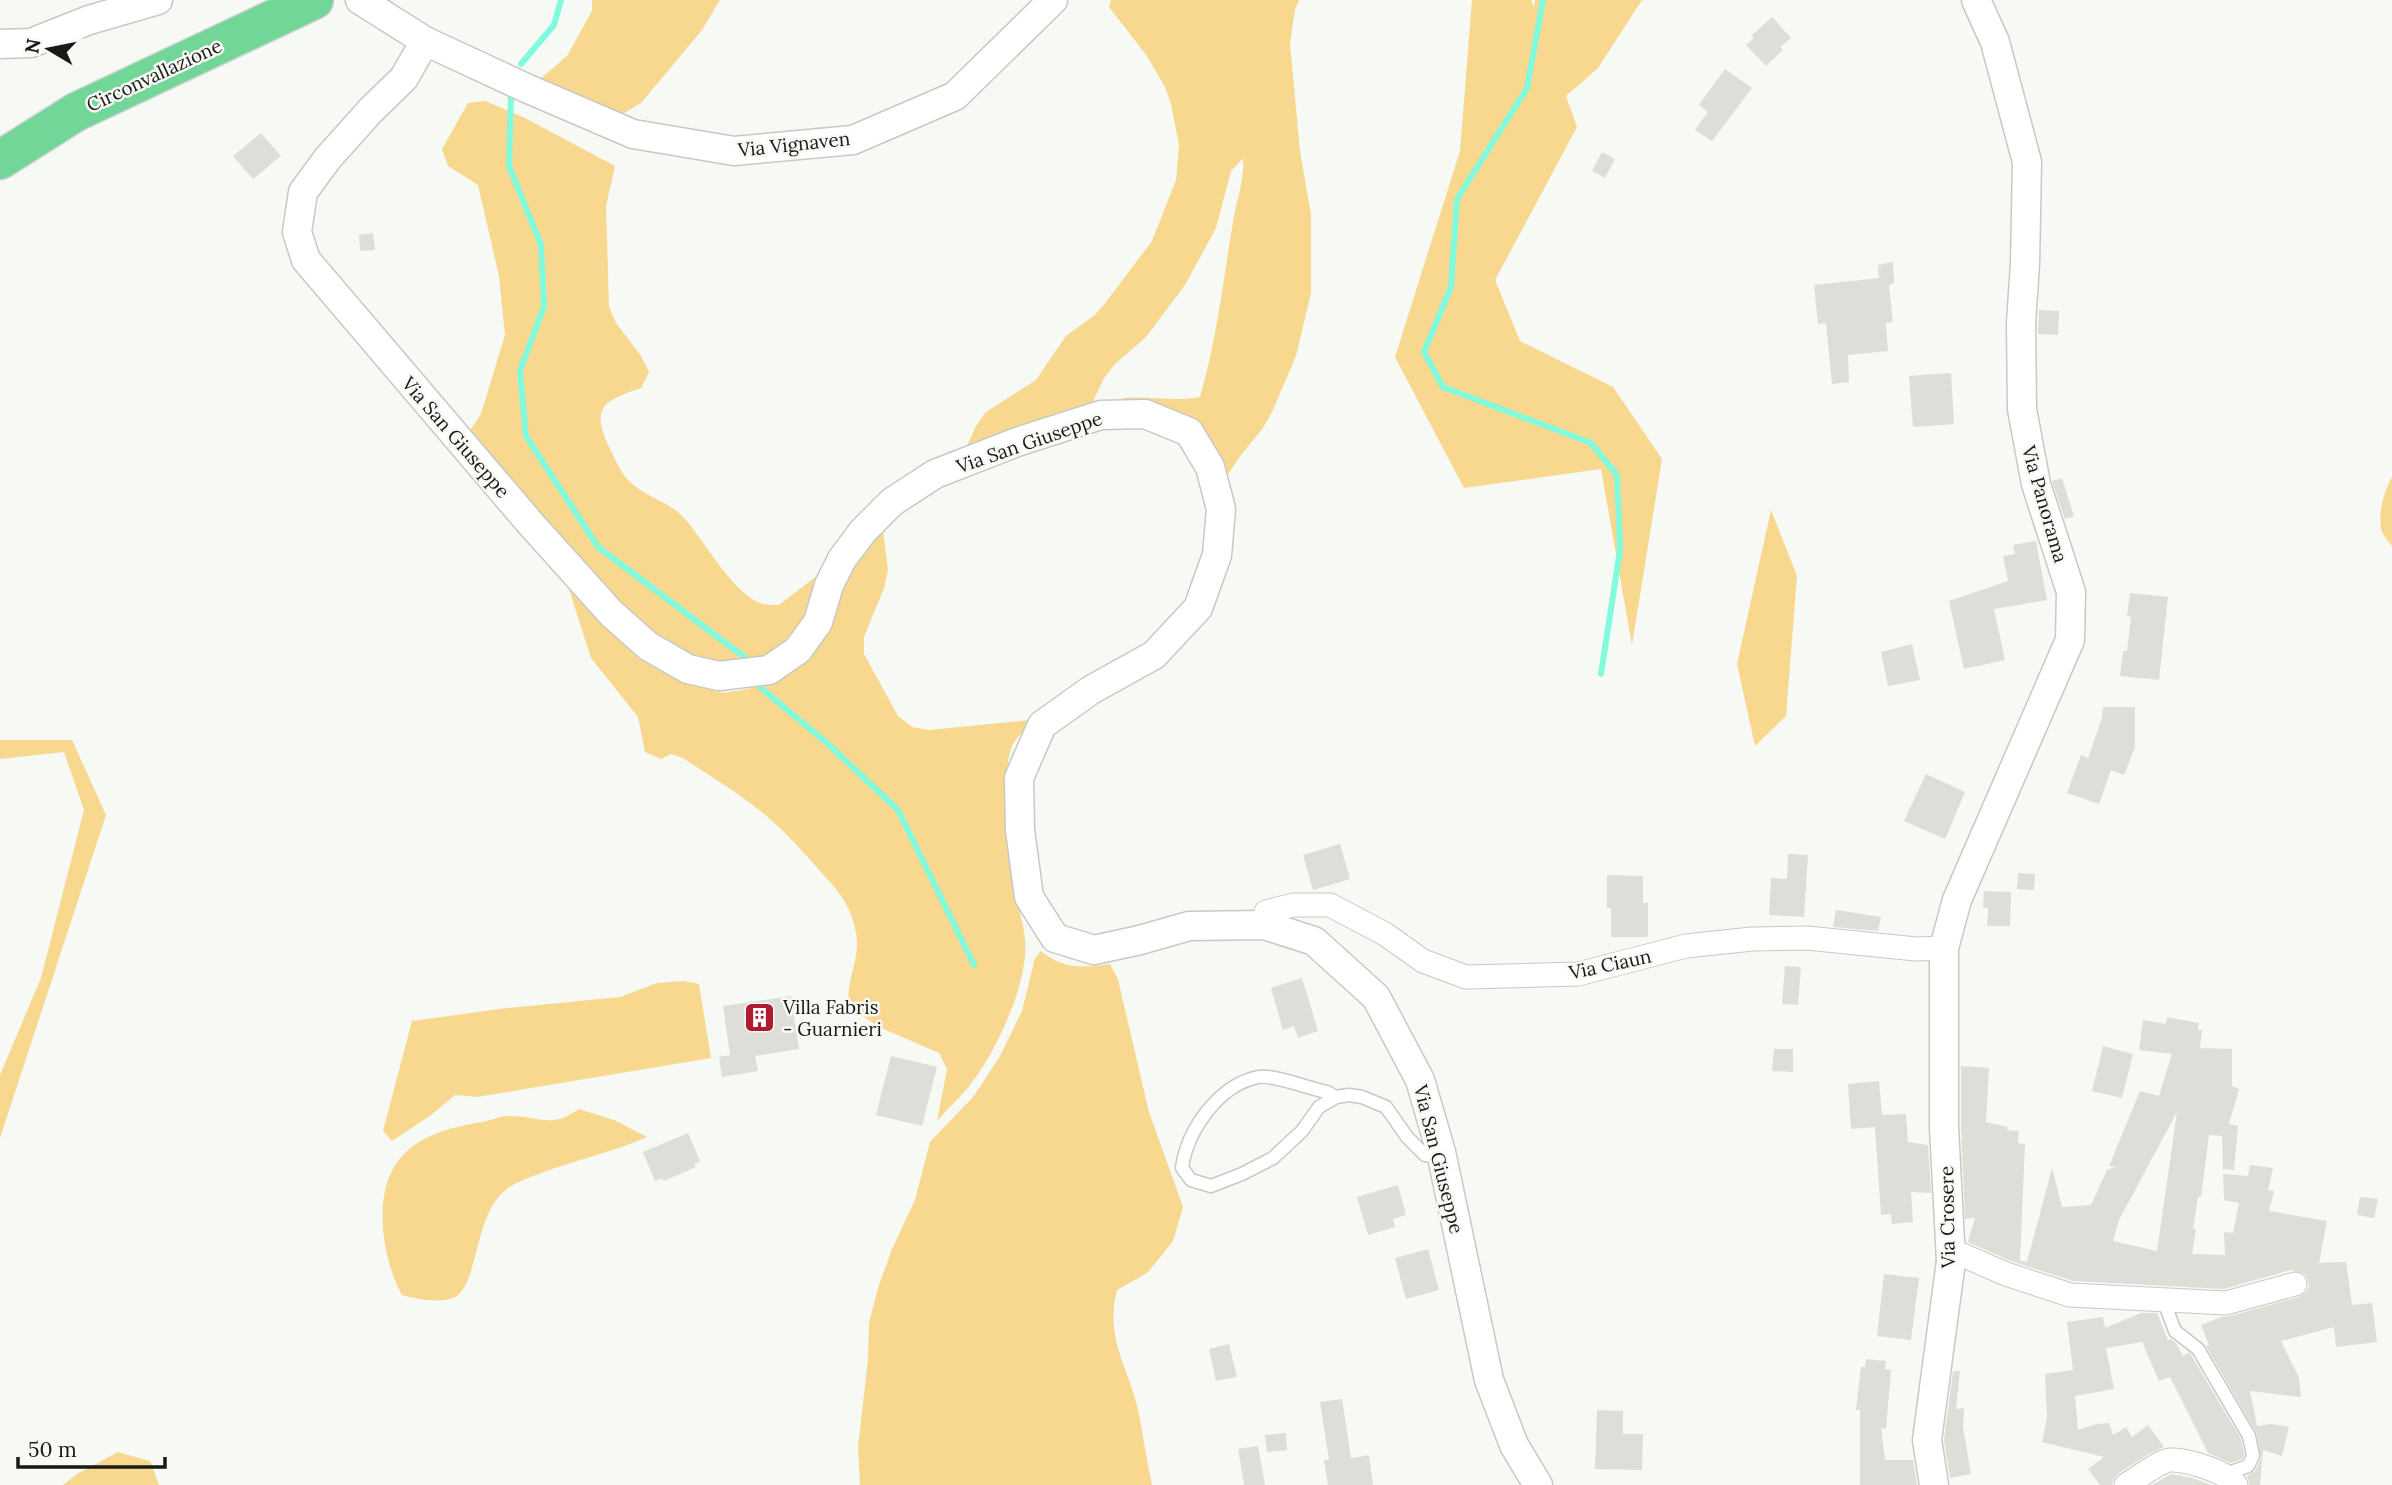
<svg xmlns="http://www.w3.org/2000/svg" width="2392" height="1485" viewBox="0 0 2392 1485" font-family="Lora,serif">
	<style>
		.green { fill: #f8d88e }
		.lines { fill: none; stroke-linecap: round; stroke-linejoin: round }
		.stream { stroke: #81fadd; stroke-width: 6 }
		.building { fill: #deded8; fill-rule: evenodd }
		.service-casing { stroke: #c7cac4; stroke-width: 15 }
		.minor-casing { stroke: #c7cac4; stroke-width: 25 }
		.tertiary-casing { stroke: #c7cac4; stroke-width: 31 }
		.trunk-casing { stroke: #d6d6d5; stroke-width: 41 }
		.service { stroke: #fff; stroke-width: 12 }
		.minor { stroke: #fff; stroke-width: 23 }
		.tertiary { stroke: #fff; stroke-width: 28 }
		.trunk { stroke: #72d698; stroke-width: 38 }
		.labels { text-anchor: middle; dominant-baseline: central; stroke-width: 5; stroke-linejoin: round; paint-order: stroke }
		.street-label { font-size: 19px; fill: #191a18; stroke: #f6f9f4 }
		.poi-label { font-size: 19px; fill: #191a18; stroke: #f6f9f4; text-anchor: start }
	</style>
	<rect width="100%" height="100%" fill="#f6f9f4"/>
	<g class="green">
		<polygon points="592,0 720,0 702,30 641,103 616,118 532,86 567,56 592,11"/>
		<path d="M1111,0H1299L1295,9L1290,44L1300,151L1311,215V293L1296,356L1272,412L1263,428L1241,455L1215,493L1200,450L1118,415L1124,398C1150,396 1175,402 1200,397C1217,338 1223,282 1233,222C1236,201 1245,180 1243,158L1231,171L1216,228L1185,285L1146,337L1115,364L1104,378L1084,421L961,459L976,426L986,412L1036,380L1066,336L1095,315L1106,302L1152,241L1176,180L1179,145L1171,104L1165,87L1147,56L1109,7Z"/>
		<polygon points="1472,0 1531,0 1534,7 1535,0 1642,0 1598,68 1566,96 1577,127 1495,280 1520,341 1613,387 1662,459 1632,645 1601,469 1464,488 1395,357 1460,151"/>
		<path d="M485,101L523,117L615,166L606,206L609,307L616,323L641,356L649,372L641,388C599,402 591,410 611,451C617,463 621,474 631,483C646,497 670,502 684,518C704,540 734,596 763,604C768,605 774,605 779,605L818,575L812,604L798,626L778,648L755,663L715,668L650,637L453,427L471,429L481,414L505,335L499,276L478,185L448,166L442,149L468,103Z"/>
		<path d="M2392,477V546C2389,542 2384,537 2382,532C2377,516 2384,491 2392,477Z"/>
		<polygon points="1771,510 1797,576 1786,716 1755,746 1737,664"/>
		<path d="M883,530L888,570L884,588L864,637V654L898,716L912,727L929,730L1040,719C1029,727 1016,735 1011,749C1000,780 1011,863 1017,897C1020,917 1027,934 1025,955C1022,996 993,1058 966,1090C957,1100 946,1110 937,1121L947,1069L939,1053L879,1027L849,1007C845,981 861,959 856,933C851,905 838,890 819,870C799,847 779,825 754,806C732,789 707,774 683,758L671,754L661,759L645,752L638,717L591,658L567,583L610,631L682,681L723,693L748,689L788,674L829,625L849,576L868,540Z"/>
		<polygon points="0,740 72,740 106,815 0,1138 0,1075 41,978 84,810 64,752 0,759"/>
		<path d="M1041,951C1062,969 1083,968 1110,964L1118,979L1122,997L1149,1112L1183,1207L1173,1241L1162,1255L1147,1273L1117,1290C1105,1335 1126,1364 1137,1405C1143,1432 1146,1459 1152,1485H860L858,1447L868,1359L869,1323L878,1288L892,1249L915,1200L930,1142L974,1096L1000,1056L1022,1011L1035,958Z"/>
		<polygon points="684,981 699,984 711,1058 477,1097 455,1095 431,1115 392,1141 383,1131 412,1021 507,1008 620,997 657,983"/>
		<path d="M579,1109L614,1120L647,1137C613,1152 576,1160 541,1173C529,1178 517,1181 507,1189C474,1212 479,1284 455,1297C440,1304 417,1299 402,1295C387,1268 379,1227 384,1197C393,1143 435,1130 482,1122C490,1121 499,1116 507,1116C539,1115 549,1130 579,1109Z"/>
		<polygon points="118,1452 150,1461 159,1485 63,1485 77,1474"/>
	</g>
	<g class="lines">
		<g class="stream">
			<polyline points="1543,0 1527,88 1457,199 1451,287 1424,352 1443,387 1591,443 1617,475 1620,550 1601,674"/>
			<polyline points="521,64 554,25 561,0"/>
			<polyline points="511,94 509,166 541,245 544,306 520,371 526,436 598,547 747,659"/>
			<polyline points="761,688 828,744 898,810 974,965"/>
		</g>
	</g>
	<g class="building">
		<polygon points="1772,17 1791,38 1780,47 1783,50 1766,66 1746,45 1754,38 1751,36"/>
		<polygon points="1725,69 1752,88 1712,141 1695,130 1708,112 1699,105"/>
		<polygon points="261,133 281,156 253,179 233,156"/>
		<polygon points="1602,152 1615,159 1605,178 1592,171"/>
		<polygon points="373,233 375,250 360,251 359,235"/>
		<polygon points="1893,262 1894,283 1889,285 1893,322 1886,323 1888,351 1848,355 1849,382 1832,384 1826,323 1818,324 1814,285 1879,278 1878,265"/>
		<polygon points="2039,310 2059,311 2058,335 2038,334"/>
		<polygon points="1951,373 1954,424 1913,427 1909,376"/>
		<polygon points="2062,478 2074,516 2065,519 2052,481"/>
		<polygon points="2036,541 2047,600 1994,609 2005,660 1964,669 1949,601 2008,581 2003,556 2015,554 2013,545"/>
		<polygon points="2130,593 2168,597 2159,680 2120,676 2123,651 2127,651 2131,617 2127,616"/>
		<polygon points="1912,644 1920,680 1888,686 1881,652"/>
		<polygon points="2103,707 2135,707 2135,747 2124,775 2111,770 2099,804 2067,793 2081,755 2088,758 2102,718"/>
		<polygon points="1926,774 1965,792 1945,839 1904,821"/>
		<polygon points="1340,844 1350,879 1313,890 1303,855"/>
		<polygon points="1788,854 1808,855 1804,917 1769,915 1771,878 1787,879"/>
		<polygon points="2018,873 2035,874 2034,890 2017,889"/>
		<polygon points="1607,875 1643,876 1643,903 1648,903 1648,937 1611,937 1611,908 1607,908"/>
		<polygon points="1984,891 2011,892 2010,926 1987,926 1988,908 1983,908"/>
		<polygon points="1836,910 1881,917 1878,931 1833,927"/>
		<polygon points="1785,966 1801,967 1798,1005 1782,1004"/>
		<polygon points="1302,978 1318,1031 1298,1038 1294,1026 1283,1030 1271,988"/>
		<polygon points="791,996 799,1049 755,1056 758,1071 722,1077 719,1057 730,1055 723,1006"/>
		<path d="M2167,1017L2199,1023L2198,1030H2202L2200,1048L2232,1049V1086L2239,1089L2229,1124L2238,1126L2234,1170L2223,1169L2222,1136L2209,1135L2201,1197H2198L2193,1229H2196L2192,1254L2225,1255L2224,1232L2233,1233L2239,1203L2224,1200L2223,1174L2248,1176L2250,1165L2273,1168L2268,1190L2274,1191L2269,1211L2327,1221L2319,1263L2346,1262L2352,1305L2372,1303L2377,1342L2336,1347L2334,1327L2281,1341L2299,1378L2301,1397L2250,1391L2257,1426L2272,1424L2289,1427L2282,1456L2263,1450L2260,1485H2250L2247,1476L2255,1471L2261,1459L2257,1434L2206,1346L2209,1345L2201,1325L2221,1317L2230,1316L2299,1297L2305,1293L2309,1287L2308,1280L2304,1274L2291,1270L2224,1289L2073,1281L2011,1261L1968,1242L1975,1218L1965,1219L1961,1127V1066L1989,1068L1986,1122L2008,1127L2007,1130L2019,1131L2018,1143L2025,1144L2020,1261L2027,1262L2052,1168L2062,1207L2091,1205L2107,1170L2116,1167L2109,1166L2140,1091L2159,1096L2172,1054L2139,1050L2143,1020L2166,1024ZM2177,1112L2157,1251L2113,1241L2119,1220Z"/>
		<polygon points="2103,1046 2133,1054 2122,1098 2092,1091"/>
		<polygon points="1774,1049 1793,1049 1793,1072 1772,1071"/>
		<polygon points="891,1056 937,1067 922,1126 876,1115"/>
		<polygon points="1879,1081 1882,1115 1906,1114 1908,1142 1928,1145 1931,1193 1911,1192 1913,1222 1892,1224 1891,1214 1881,1215 1875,1127 1851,1129 1848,1084"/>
		<polygon points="688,1133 700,1161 694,1164 696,1167 664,1181 662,1178 655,1181 643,1152"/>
		<polygon points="1398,1185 1406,1215 1393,1219 1395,1227 1368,1235 1357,1197"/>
		<polygon points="2360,1197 2378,1199 2374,1218 2357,1215"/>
		<polygon points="1428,1249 1439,1290 1406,1299 1395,1258"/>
		<polygon points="1884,1274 1919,1278 1911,1340 1877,1336"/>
		<polygon points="2141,1313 2157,1313 2168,1340 2171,1339 2176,1343 2183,1356 2189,1353 2191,1355 2241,1439 2244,1455 2242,1459 2231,1463 2208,1453 2170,1377 2159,1381 2142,1342 2106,1348 2114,1389 2075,1396 2078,1430 2097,1424 2109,1423 2113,1435 2126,1427 2132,1437 2148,1425 2164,1447 2147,1455 2119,1473 2114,1478 2112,1485 2100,1485 2088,1469 2104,1457 2042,1442 2047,1418 2045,1374 2073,1370 2067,1322 2103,1317 2105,1328"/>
		<polygon points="1229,1344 1237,1377 1216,1381 1209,1349"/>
		<polygon points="1866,1359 1886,1361 1885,1369 1891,1370 1886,1429 1881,1428 1885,1460 1913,1460 1917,1485 1860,1485 1860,1410 1856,1410 1861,1367 1865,1367"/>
		<polygon points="1953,1371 1960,1371 1956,1409 1964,1408 1963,1427 1971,1474 1950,1478 1944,1440"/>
		<polygon points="1342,1399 1351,1458 1369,1455 1373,1485 1328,1485 1324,1460 1329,1460 1320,1402"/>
		<polygon points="1597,1410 1623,1411 1623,1434 1643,1434 1642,1470 1595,1469"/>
		<polygon points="1286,1433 1287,1450 1267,1452 1265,1435"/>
		<polygon points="1258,1446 1265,1485 1244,1485 1238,1449"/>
		<polygon points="2172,1474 2192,1478 2212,1485 2152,1485"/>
	</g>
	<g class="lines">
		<defs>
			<g id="service">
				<path d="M1336,1097L1327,1092C1311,1089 1272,1074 1258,1077C1219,1085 1187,1130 1182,1168L1191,1180L1211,1186L1242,1174L1273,1158L1302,1131L1319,1107L1336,1097L1349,1095L1362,1097L1386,1107L1407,1137L1425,1155L1442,1157"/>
				<polyline points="2163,1299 2175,1331 2198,1349 2249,1436 2253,1456 2248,1466 2226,1474"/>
			</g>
			<g id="minor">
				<polyline points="1264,925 1266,912 1293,905 1330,905 1385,934 1423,961 1466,977 1578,974 1686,946 1752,939 1807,938 1916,949 1944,948"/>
				<polyline points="1951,1250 2006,1274 2070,1295 2226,1303 2295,1284"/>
				<path d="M2126,1485C2136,1479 2160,1461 2170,1460C2186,1459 2228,1472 2236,1485"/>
			</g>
			<g id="tertiary">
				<polyline points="360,0 425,41 526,88 633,134 734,151 853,140 955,96 1053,0"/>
				<polyline points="425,41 404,78 371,110 328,158 303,192 297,232 306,260 530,523 611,613 648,646 688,669 719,676 769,670 798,650 818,622 829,585 842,559 863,531 892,502 935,474 1017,442 1101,415 1145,414 1189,432 1210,467 1221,509 1217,555 1198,608 1154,655 1091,690 1042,725 1019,778 1020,830 1029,897 1055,938 1094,950 1140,940 1189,926 1264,925 1314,941 1376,997 1420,1080 1441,1152 1489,1380 1514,1445 1538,1485"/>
				<polyline points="0,44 31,43 89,20 158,0"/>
				<polyline points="1934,1485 1927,1440 1951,1261 1944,1127 1944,948 1957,900 2070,640 2071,592 2036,484 2022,409 2021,323 2025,264 2027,162 1995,42 1976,0"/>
			</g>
			<polyline id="trunk" points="0,160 76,112 314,0"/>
		</defs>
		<use href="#service" class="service-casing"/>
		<use href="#minor" class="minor-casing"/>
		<use href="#tertiary" class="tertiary-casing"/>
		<use href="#trunk" class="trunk-casing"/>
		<use href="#service" class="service"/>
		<use href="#minor" class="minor"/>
		<use href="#tertiary" class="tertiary"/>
		<use href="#trunk" class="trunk"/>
	</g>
	<defs>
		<symbol id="building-square" viewBox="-11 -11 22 22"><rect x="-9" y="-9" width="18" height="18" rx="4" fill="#af1c32" stroke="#f6f9f4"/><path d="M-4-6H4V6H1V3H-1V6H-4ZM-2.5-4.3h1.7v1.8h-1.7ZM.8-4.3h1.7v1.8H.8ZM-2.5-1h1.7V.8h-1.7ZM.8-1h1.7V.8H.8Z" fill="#fff"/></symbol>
	</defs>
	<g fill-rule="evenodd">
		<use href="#building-square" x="742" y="1000" width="35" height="35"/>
	</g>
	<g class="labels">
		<g class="street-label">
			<text transform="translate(154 75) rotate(-25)">Circonvallazione</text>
			<text transform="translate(794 144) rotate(-6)">Via Vignaven</text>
			<text transform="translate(456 437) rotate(49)">Via San Giuseppe</text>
			<text transform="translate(1029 442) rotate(-19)">Via San Giuseppe</text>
			<text transform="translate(2045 504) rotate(74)">Via Panorama</text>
			<text transform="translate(1610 964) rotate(-12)">Via Ciaun</text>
			<text transform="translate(1439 1159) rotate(76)">Via San Giuseppe</text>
			<text transform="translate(1947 1217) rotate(-91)">Via Crosere</text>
		</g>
		<g class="poi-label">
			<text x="783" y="1007">Villa Fabris<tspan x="783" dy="22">- Guarnieri</tspan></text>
		</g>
	</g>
	<g transform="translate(49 49) rotate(280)" stroke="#f6f9f4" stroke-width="5" paint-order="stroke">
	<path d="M0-5L12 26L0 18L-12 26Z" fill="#191a18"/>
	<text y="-10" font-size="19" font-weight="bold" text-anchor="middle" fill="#191a18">N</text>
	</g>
	<path d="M18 1457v10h147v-10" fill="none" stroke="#191a18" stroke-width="3.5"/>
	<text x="28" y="1457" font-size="21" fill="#191a18" stroke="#f6f9f4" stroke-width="5" paint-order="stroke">50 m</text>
</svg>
